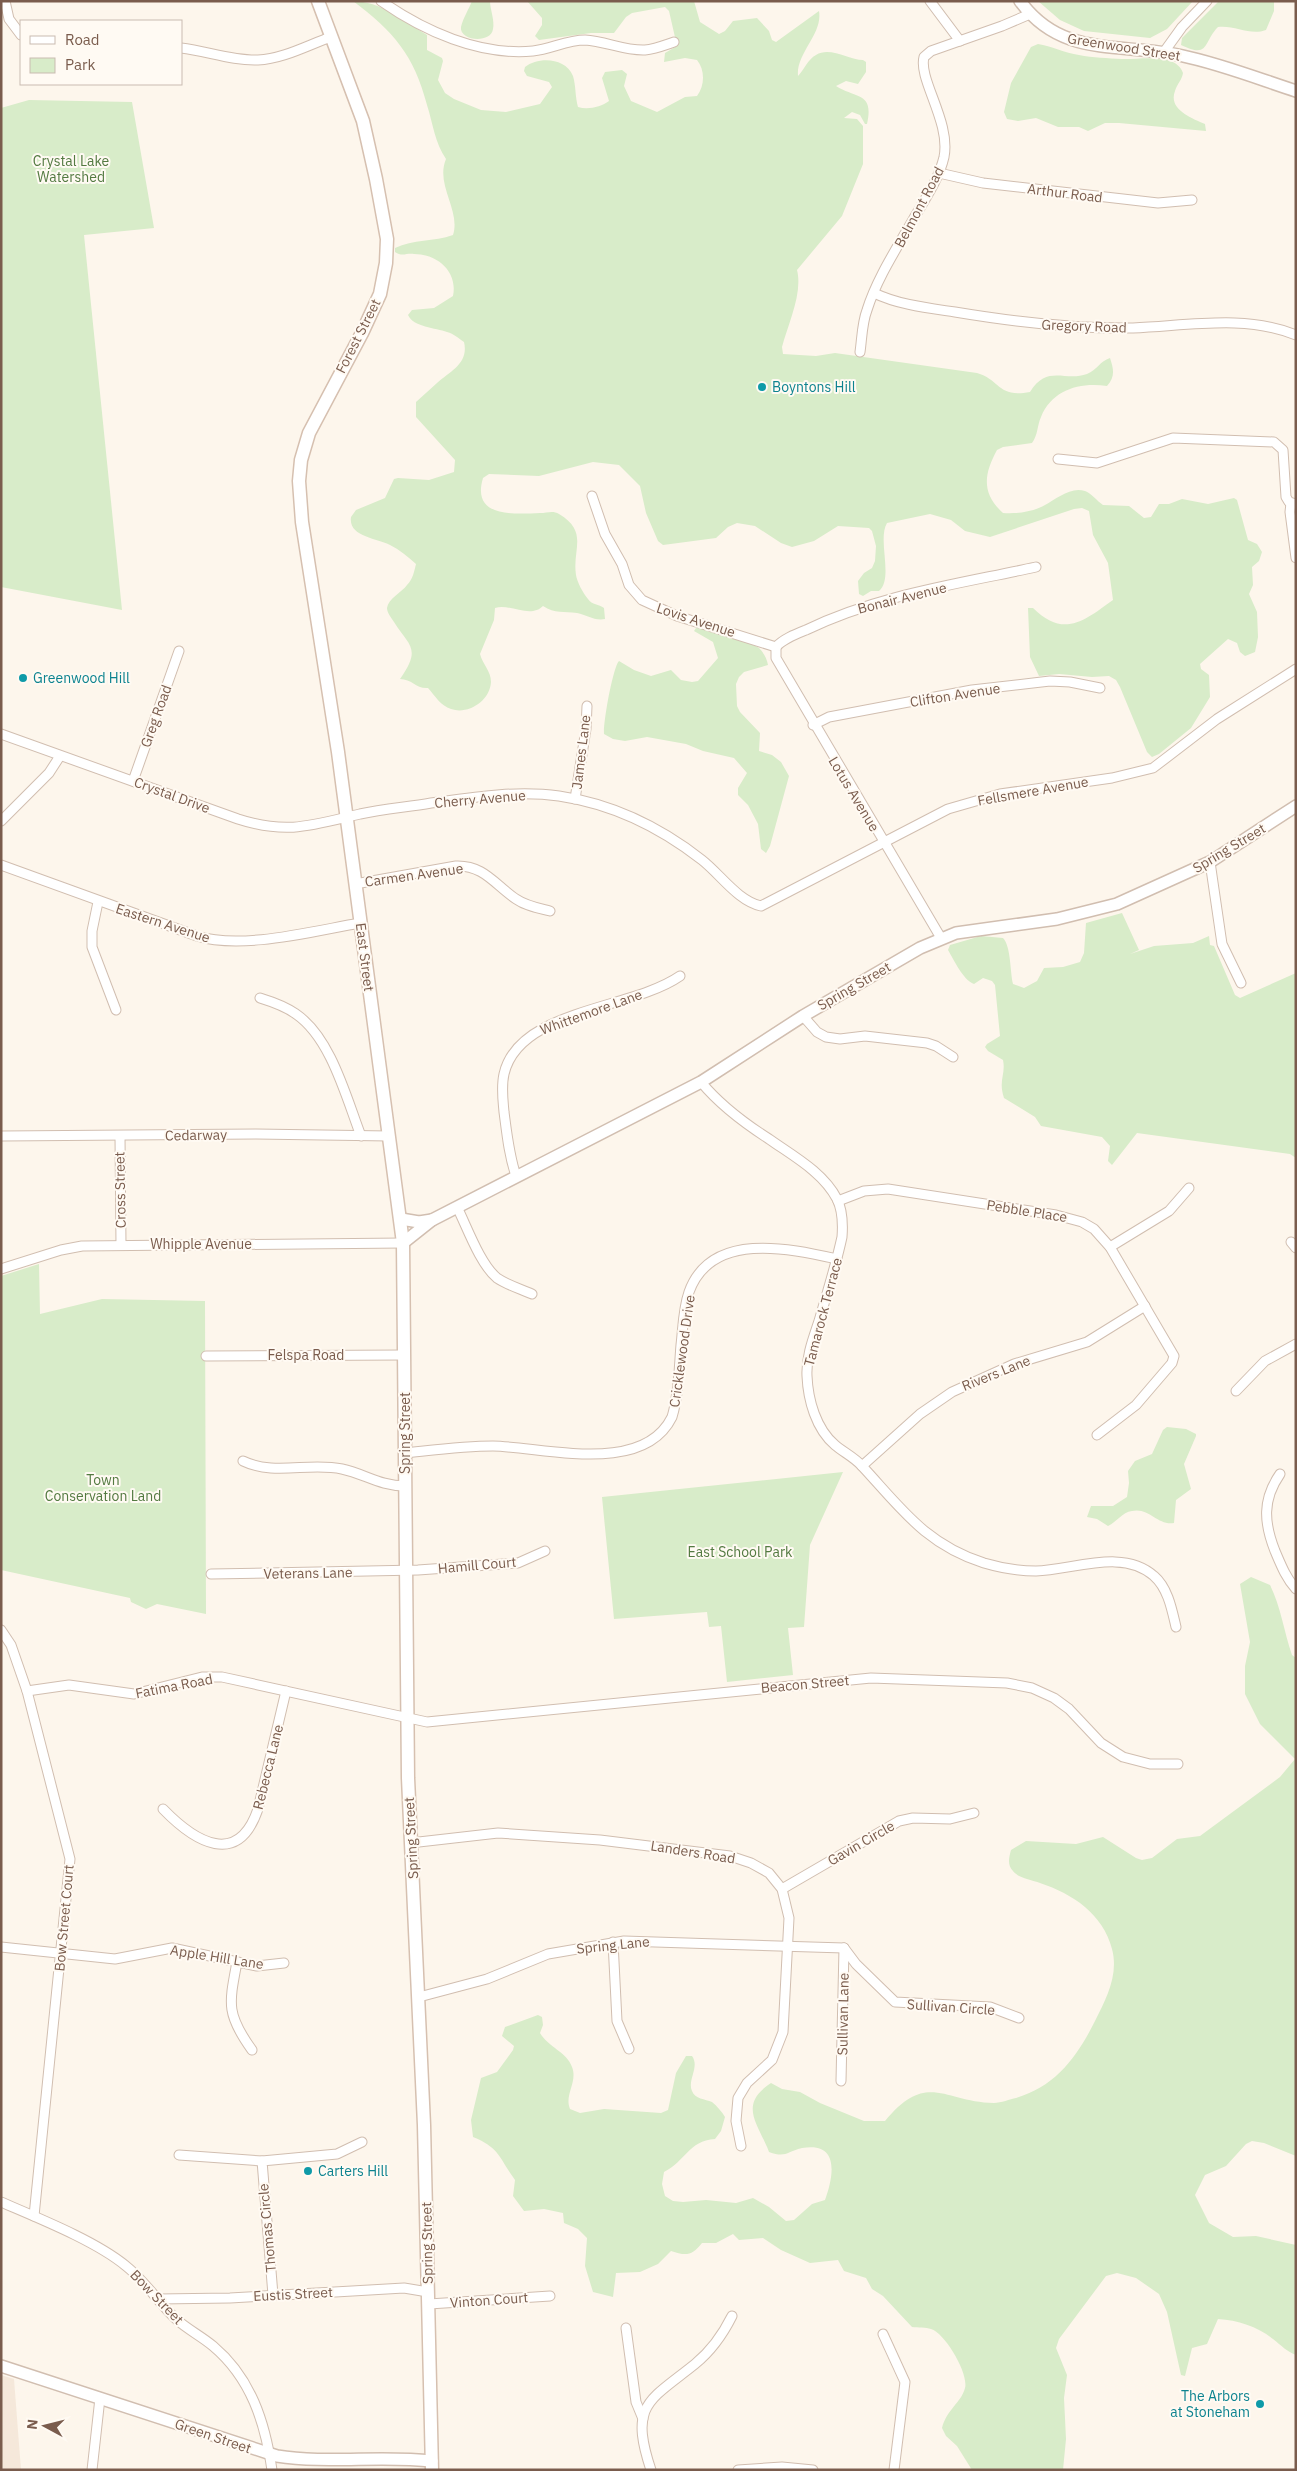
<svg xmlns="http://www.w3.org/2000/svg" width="1297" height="2471" viewBox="0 0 1297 2471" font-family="'IBM Plex Sans',sans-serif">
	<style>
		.residential { fill: #f5e8da }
		.green { fill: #d8ecc9 }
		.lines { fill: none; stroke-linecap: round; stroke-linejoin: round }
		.minor-casing { stroke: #d1beb0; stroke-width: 11 }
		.tertiary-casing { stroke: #d1beb0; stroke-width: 14 }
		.secondary-casing { stroke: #d6c0b0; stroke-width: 15 }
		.minor { stroke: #fff; stroke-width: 9 }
		.tertiary { stroke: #fff; stroke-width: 11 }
		.secondary { stroke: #fff; stroke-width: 12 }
		.culture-dot { fill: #0f9aa8; stroke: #fffaf3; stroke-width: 2 }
		.labels { text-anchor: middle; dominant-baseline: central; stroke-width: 4; stroke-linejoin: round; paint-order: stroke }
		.street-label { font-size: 14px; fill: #7a5c4d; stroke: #fffaf3 }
		.park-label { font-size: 14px; fill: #537a41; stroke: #fffaf3 }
		.culture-label { font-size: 14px; fill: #0d838f; stroke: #fffaf3; text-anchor: start }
	</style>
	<rect width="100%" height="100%" fill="#fdf6ec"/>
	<polygon class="residential" points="1,2375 14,2379 21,2470 1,2470"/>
	<g class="green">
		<path d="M353,1C380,1 404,21 427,35V50L442,58L443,61L438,80L445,93L454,99L481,110L506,112L540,104L552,87L549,82L527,76L524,71L525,67C538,57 565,57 573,76C576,86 575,97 578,107C588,110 601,107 609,101L602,78L605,72L622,70L627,74L624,86L631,101L657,112L685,97L697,96C705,85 705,70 697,60L685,58L664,62L665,53L677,46L669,11L665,7L632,13L626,17L614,33H591L539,40L535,36L542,25V18L527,1H694L700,22L719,34L725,31L733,21L757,18L769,31L772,40L776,42L819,11C823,34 796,53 798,76C804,70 808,59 816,55C830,46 849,60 863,60L866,62V72L858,84L846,81L836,86C857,99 874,92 867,124H865L860,115L852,112L844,118L857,119L863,126V164L842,216L797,270C803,293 788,324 782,347L783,354L816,356L835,353L977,373C1001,380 997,398 1030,392C1047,364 1065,382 1087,374C1097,370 1100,361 1110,358C1114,370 1115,377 1107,386C1079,382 1052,390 1041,417C1037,426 1038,435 1032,443L1003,447L997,450C984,474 981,493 1003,513C1016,514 1033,512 1045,505C1056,499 1071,486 1085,491C1091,493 1097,501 1103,505L1129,506L1144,518L1151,517L1159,504H1169L1182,499L1208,504L1234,498L1237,500L1248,540L1257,544L1262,552L1259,561L1252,567L1253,585L1249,594L1257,612L1258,637L1255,652L1245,656L1240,652L1237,643L1228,639L1200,664L1201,669L1209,675L1210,697L1191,728L1159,754L1152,757L1147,752L1120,687L1116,680L1109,676L1092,677L1059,674L1039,676L1030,657L1028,608H1033C1064,639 1085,620 1113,600L1108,563L1093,535L1089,511L1082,508L1074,509L990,537L965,531L951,520L930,514L887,523C877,540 894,578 879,591H871L863,596L859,594L858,581L864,573L872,568L875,561L876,546L872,531L869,528L838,526L814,541L792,547L781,543L755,526L737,523L728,527L716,538L663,545L658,541L646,513L640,486L619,465L593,462L539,476L489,474L483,478C471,518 514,514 540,513C547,513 553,510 559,514C589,532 572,549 576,575C577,582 583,593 588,599C592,605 599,604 604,608L605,619C594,621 587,615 577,613C564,611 555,614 543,606C530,619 510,603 495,608L494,620L480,654C483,665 491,671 491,682C490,701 468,715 451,709C441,706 435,696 428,688C416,689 412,679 400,679C422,648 409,646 394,622C391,617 387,613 387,608C388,599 402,592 407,585C413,579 414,572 416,564C408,557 400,550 390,545C377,538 348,537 351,517L356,510L385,498L394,479L398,478L429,480L454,472L455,460L416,417V402C423,396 430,389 437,383C451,371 469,363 464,342C458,338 454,334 447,332C436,328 413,327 408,315L412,310L434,308L453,296C458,272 438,254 414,254C406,253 402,257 395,252V248C413,239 434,242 453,235C461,210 435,185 446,159C435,143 433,124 427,105C414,55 394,32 353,1Z"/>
		<path d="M472,1H490C490,9 495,21 493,29C491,44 459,41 461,27C463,18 469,9 472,1Z"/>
		<polygon points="1038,1 1193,1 1167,29 1150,38 1084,31 1060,20"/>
		<path d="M1219,1H1274V11L1266,30C1250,36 1235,25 1218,27C1203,42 1210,59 1181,45L1182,38Z"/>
		<path d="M1038,44C1051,46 1065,53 1079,55C1093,58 1108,58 1122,59C1138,60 1176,52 1183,73C1182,80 1177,84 1175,91C1168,109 1191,118 1205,124L1206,131L1119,123H1105L1088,131L1079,127H1058L1036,118L1018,121L1007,119L1004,112L1011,83L1031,47Z"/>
		<polygon points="29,100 132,102 154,228 84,235 122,610 1,587 1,108"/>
		<path d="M696,628C705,627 753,643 759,648C764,653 767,659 768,665L744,672L739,677L736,684L737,706L740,712L760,733L759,751L772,755L781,762L789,776L770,846L766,853L761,849L758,824L748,805L738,795V788L747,773L734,758L703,751L686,744L647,737L625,741L613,739L604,734C603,723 613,667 619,661L634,670L651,676L671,670L681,680L692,682L698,681L718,658L713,642L694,631Z"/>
		<path d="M1122,913L1139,950L1130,954L1154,946L1193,943L1209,936L1210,945L1214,946L1235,995L1240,998L1296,973V1158L1290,1154L1137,1133L1112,1165L1108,1161L1110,1146L1102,1137L1041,1126L1035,1117L1004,1098C998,1080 1006,1075 1003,1060L988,1051L985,1047L987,1044L1000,1036L995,985L992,981L983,978L974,984C963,980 954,960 948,950L950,945L981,936L1003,938C1011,946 1010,972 1013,984L1024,988L1037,981L1044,968L1063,967L1080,962L1084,953L1086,923Z"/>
		<polygon points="39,1264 40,1314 102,1299 205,1301 206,1614 157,1604 146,1609 131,1602 130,1598 1,1570 1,1276"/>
		<path d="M1167,1427L1186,1429L1196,1434V1436L1184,1464L1191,1489L1176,1500L1174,1523C1158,1526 1149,1507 1132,1511C1122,1512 1117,1522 1108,1526L1097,1519L1087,1517L1091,1506H1113L1127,1497L1129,1483L1128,1471L1135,1461L1152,1454L1163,1430Z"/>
		<polygon points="843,1472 810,1545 804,1627 788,1628 793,1675 727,1682 721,1626 709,1627 707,1612 614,1619 602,1497"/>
		<path d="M1251,1577L1270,1585C1281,1607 1284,1632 1292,1655L1296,1658V2156L1264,2143L1252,2141L1246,2144L1226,2166L1205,2175L1195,2195L1209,2223L1233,2237L1256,2236L1296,2245V2355C1286,2351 1282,2346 1273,2339C1258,2327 1238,2320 1218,2319L1207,2344L1192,2348L1185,2376L1181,2375L1167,2312L1159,2294L1136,2278L1117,2273L1106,2276L1059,2339L1056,2348L1067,2375L1064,2398L1066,2439L1063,2470H972L957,2446L946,2436L942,2428C947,2409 961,2403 965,2388C969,2374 945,2333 931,2329C926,2327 918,2328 912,2327L883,2296L872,2289L866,2278L844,2271L838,2260L810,2263L781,2250L763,2238L739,2240L733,2234L716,2243H702C692,2256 686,2256 671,2251L658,2264L640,2272L616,2273L613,2297L593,2292L585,2266L587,2238L578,2229L564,2223L563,2213L544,2209L524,2211L513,2196L515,2180C499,2158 500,2148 473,2137L471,2120L481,2078L497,2072L513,2050L514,2046L502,2036L505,2027L538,2015L542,2017L543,2025L540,2033C548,2047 567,2052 572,2067C578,2082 564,2095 570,2109L580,2113L604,2109L661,2113L668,2110L676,2073L686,2056H692C700,2067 687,2080 692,2091C695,2099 705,2099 712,2102C717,2106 722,2112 725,2117L721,2131L715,2139C688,2141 686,2161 664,2172L662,2184L665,2196L673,2201L683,2202L706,2200L736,2203L753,2198L769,2207L786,2221L794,2220L812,2204L825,2200C833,2178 841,2141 802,2148C786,2152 786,2158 769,2152C759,2125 737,2105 771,2083L782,2089L800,2092L820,2103L864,2121H885C927,2070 944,2102 994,2103C1001,2103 1010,2099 1016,2098C1056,2086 1077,2057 1095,2021C1106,1999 1119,1975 1112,1949C1103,1914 1073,1894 1040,1883C1032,1880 1018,1878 1013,1871C1007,1865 1009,1857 1011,1850L1026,1841L1076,1844L1103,1837L1136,1858L1142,1860L1152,1858L1177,1839L1200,1836L1280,1777L1295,1759L1260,1724L1245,1694V1666L1250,1642L1240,1584Z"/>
	</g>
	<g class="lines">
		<defs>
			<g id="minor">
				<polyline points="5,1 9,19 21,35"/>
				<path d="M381,1C424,31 479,56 533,51C551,49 567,40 585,40C605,41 625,51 645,50C655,49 665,45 674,42"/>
				<polyline points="930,1 960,41"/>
				<path d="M181,48C207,51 232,61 258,60C283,59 308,45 331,37"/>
				<polyline points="1164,52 1182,27 1207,1"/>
				<polyline points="939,173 983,183 1158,203 1192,200"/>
				<path d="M874,293C899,305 928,308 955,312C1015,322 1073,329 1133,328C1187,326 1245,314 1296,335"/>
				<path d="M860,352C862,338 862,323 867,310C877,278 897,248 914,218C925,199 939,179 944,157C951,122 918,79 924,57L931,51L1002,26L1030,14"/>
				<polyline points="1058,459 1097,463 1173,438 1274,442 1283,450 1286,497 1289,502 1296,504"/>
				<polyline points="592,496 605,534 622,564 629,585 642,600 677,616 776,647"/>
				<polyline points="1291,503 1290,512 1296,558"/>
				<polyline points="776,647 776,658 941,938"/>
				<path d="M776,647C783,639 796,634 806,630C878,595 958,584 1036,567"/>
				<polyline points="813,725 829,717 972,690 1050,681 1070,682 1100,688"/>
				<path d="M1,734L238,819C287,835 313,825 360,814C384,809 408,807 431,803C474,797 517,790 559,796C613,804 660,827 702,860C721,875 738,901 761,906L948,809L1000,794L1112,778L1153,768L1217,719L1296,669"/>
				<polyline points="133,781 179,651"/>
				<polyline points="575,799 586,729 587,706"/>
				<polyline points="1,821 49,773 60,756"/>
				<polyline points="1210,862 1222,944 1241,983"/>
				<path d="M1,865L197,936C242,950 313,931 360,923"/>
				<path d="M355,884L456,866C484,865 495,885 516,899C526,906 538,908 550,911"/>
				<polyline points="98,902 92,931 92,947 116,1010"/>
				<path d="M260,998C273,1002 285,1006 296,1014C331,1038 346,1097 361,1136"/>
				<polyline points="803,1016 817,1032 826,1037 840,1039 865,1036 927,1043 936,1046 953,1057"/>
				<path d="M701,1082C720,1105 744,1123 769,1139C793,1156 823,1172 837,1199C843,1211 843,1224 842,1237C836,1265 827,1293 819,1321C813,1339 806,1357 807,1376C808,1400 816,1429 835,1445C843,1452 854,1457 862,1466C901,1508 925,1544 984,1563C1001,1568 1019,1571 1036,1571C1073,1570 1123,1548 1154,1576C1168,1588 1172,1610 1176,1627"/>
				<polyline points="2,1136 256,1134 389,1136"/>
				<polyline points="120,1136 121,1245"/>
				<path d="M516,1176C509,1155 507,1135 504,1112C503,1100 501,1087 504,1074C519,1009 631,1010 680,976"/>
				<polyline points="838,1201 864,1191 888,1189 1056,1215 1082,1222 1094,1229 1110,1247 1174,1356 1172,1363 1136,1405 1097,1435"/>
				<path d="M457,1207C467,1227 480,1264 497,1278C507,1285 521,1289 532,1294"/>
				<polyline points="1291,1242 1296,1248"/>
				<polyline points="1110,1247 1169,1211 1189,1188"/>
				<polyline points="1,1269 61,1250 82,1246 403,1243"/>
				<polyline points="206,1356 405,1355"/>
				<polyline points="1236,1391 1265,1361 1296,1344"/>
				<path d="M405,1453C434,1450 464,1446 493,1446C544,1447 643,1476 672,1417C679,1394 679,1368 681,1345C683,1328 683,1309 689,1292C711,1231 788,1248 837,1259"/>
				<path d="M243,1461C274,1476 309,1462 342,1469C365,1474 380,1486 405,1486"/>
				<polyline points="862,1466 920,1414 952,1392 1014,1364 1087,1342 1145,1306"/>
				<path d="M1280,1474C1262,1500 1264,1523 1275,1551C1281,1565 1286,1578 1296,1589"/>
				<polyline points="211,1574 418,1570 518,1563 545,1551"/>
				<polyline points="1,1630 11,1645 27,1691 70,1859 34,2216"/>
				<polyline points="27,1691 69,1685 134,1694 202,1677 222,1677 427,1722 871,1678 1007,1683 1032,1688 1054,1698 1069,1709 1101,1743 1123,1757 1150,1764 1178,1764"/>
				<path d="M163,1809C195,1842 238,1868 258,1809L286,1691"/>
				<polyline points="410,1843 498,1833 600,1840 730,1856 751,1863 769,1873 782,1889 789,1918 783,2032 772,2060 747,2083 738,2098 736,2121 741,2146"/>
				<polyline points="782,1889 899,1821 913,1818 950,1819 974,1813"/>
				<polyline points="613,1942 617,2021 629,2049"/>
				<polyline points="1,1947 115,1959 172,1948 257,1966 284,1963"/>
				<polyline points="844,1948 856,1964 895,2002 990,2007 1019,2018"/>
				<path d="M237,1962C229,2004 226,2014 252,2050"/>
				<polyline points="419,1997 487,1979 548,1954 624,1941 844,1948"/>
				<polyline points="841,2081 844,1948"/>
				<polyline points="179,2155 262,2161"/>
				<path d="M1,2202C38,2218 96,2241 126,2266C145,2281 158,2302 176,2319C187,2329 201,2336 213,2346C251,2378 265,2422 272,2470"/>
				<polyline points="273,2295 262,2161 337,2154 362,2142"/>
				<polyline points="158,2299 230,2298 404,2288 428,2292"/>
				<polyline points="429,2304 550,2296"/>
				<polyline points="626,2328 636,2402 643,2419"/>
				<polyline points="883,2334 905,2382 894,2470"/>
				<polyline points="92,2470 100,2398"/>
				<path d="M651,2470C629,2404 649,2401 695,2364C711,2351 723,2334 732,2316"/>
				<polyline points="738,2470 782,2467 813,2470"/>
			</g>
			<g id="tertiary">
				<path d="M1020,1C1062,59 1121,42 1183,56C1221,64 1259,79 1296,91"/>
				<polyline points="401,1219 419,1222 432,1220"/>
				<polyline points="403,1243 432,1220 701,1082 803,1016 920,948 956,933 1057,919 1117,904 1210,862 1296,806"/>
				<path d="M1,2366L277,2456C327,2464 380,2455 432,2461"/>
			</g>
			<polyline id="secondary" points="318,1 363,121 376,179 387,239 386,263 380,294 362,333 309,433 301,460 299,481 302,522 338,752 403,1243 408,1778 424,2125 432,2470"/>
		</defs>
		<use href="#minor" class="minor-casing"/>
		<use href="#tertiary" class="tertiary-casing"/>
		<use href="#secondary" class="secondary-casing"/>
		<use href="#minor" class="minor"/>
		<use href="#tertiary" class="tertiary"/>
		<use href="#secondary" class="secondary"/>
	</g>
	<g class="culture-dot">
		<circle cx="762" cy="387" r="5"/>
		<circle cx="23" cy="678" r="5"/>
		<circle cx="308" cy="2171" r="5"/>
		<circle cx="1260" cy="2404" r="5"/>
	</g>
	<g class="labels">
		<g class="street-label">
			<text transform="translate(1124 47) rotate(9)">Greenwood Street</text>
			<text transform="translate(1065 193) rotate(7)">Arthur Road</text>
			<text transform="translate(919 207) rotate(-62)">Belmont Road</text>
			<text transform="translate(1084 326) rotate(2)">Gregory Road</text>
			<text transform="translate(358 336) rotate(-63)">Forest Street</text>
			<text transform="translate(902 598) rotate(-14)">Bonair Avenue</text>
			<text transform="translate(696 620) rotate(18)">Lovis Avenue</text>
			<text transform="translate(955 695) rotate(-9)">Clifton Avenue</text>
			<text transform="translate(156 716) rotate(-70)">Greg Road</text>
			<text transform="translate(581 752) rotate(-83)">James Lane</text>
			<text transform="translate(1033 791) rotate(-10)">Fellsmere Avenue</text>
			<text transform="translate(854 794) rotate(59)">Lotus Avenue</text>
			<text transform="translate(172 795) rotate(20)">Crystal Drive</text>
			<text transform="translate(480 799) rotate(-5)">Cherry Avenue</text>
			<text transform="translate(1229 848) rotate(-31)">Spring Street</text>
			<text transform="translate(414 875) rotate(-8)">Carmen Avenue</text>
			<text transform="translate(163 923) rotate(18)">Eastern Avenue</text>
			<text transform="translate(365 957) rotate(83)">East Street</text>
			<text transform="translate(854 986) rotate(-30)">Spring Street</text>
			<text transform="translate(591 1012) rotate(-20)">Whittemore Lane</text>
			<text transform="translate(196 1135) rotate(-1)">Cedarway</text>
			<text transform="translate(120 1190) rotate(-91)">Cross Street</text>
			<text transform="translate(1027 1211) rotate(9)">Pebble Place</text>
			<text x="201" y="1244">Whipple Avenue</text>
			<text transform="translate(823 1312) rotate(-75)">Tamarock Terrace</text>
			<text transform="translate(682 1351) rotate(-82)">Cricklewood Drive</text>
			<text x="306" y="1355">Felspa Road</text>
			<text transform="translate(996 1373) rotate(-22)">Rivers Lane</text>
			<text transform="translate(405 1433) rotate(-90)">Spring Street</text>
			<text transform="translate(477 1565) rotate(-5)">Hamill Court</text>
			<text transform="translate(308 1573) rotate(-1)">Veterans Lane</text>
			<text transform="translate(805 1684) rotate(-5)">Beacon Street</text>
			<text transform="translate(174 1686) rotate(-11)">Fatima Road</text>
			<text transform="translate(268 1767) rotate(-76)">Rebecca Lane</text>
			<text transform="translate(411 1838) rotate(-93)">Spring Street</text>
			<text transform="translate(861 1843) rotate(-30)">Gavin Circle</text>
			<text transform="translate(693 1852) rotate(9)">Landers Road</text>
			<text transform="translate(64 1918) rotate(-85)">Bow Street Court</text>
			<text transform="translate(613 1945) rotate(-6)">Spring Lane</text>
			<text transform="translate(217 1957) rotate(9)">Apple Hill Lane</text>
			<text transform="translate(951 2007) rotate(4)">Sullivan Circle</text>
			<text transform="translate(843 2014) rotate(-89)">Sullivan Lane</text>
			<text transform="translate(267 2228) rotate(-95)">Thomas Circle</text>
			<text transform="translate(427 2243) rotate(-91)">Spring Street</text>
			<text transform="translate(293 2294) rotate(-3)">Eustis Street</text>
			<text transform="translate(157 2297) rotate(46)">Bow Street</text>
			<text transform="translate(489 2300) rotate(-4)">Vinton Court</text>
			<text transform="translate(213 2436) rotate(19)">Green Street</text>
		</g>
		<g class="park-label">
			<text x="71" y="161">Crystal Lake<tspan x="71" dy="16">Watershed</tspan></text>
			<text x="103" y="1480">Town<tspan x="103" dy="16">Conservation Land</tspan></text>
			<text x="740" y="1552">East School Park</text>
		</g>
		<g class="culture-label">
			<text x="772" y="387">Boyntons Hill</text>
			<text x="33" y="678">Greenwood Hill</text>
			<text x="318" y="2171">Carters Hill</text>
			<text x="1250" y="2396" text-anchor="end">The Arbors<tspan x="1250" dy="16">at Stoneham</tspan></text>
		</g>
	</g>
	<rect width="1297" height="2471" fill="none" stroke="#7a5c4d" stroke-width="5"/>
	<rect x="20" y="20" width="162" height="65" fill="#fffaf3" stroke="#cabbb1"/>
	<rect x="30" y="36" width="25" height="8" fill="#ffffff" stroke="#cabbb1"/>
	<text x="65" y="45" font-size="15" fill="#7a5c4d">Road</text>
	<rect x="30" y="58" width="25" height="15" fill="#d8ecc9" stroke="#cabbb1"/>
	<text x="65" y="70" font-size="15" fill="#7a5c4d">Park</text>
	<g transform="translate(45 2426) rotate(277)" stroke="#fffaf3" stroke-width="4" paint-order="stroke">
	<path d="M0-4L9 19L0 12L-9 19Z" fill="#7a5c4d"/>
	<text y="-8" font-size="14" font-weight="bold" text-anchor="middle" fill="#7a5c4d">N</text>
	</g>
</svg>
